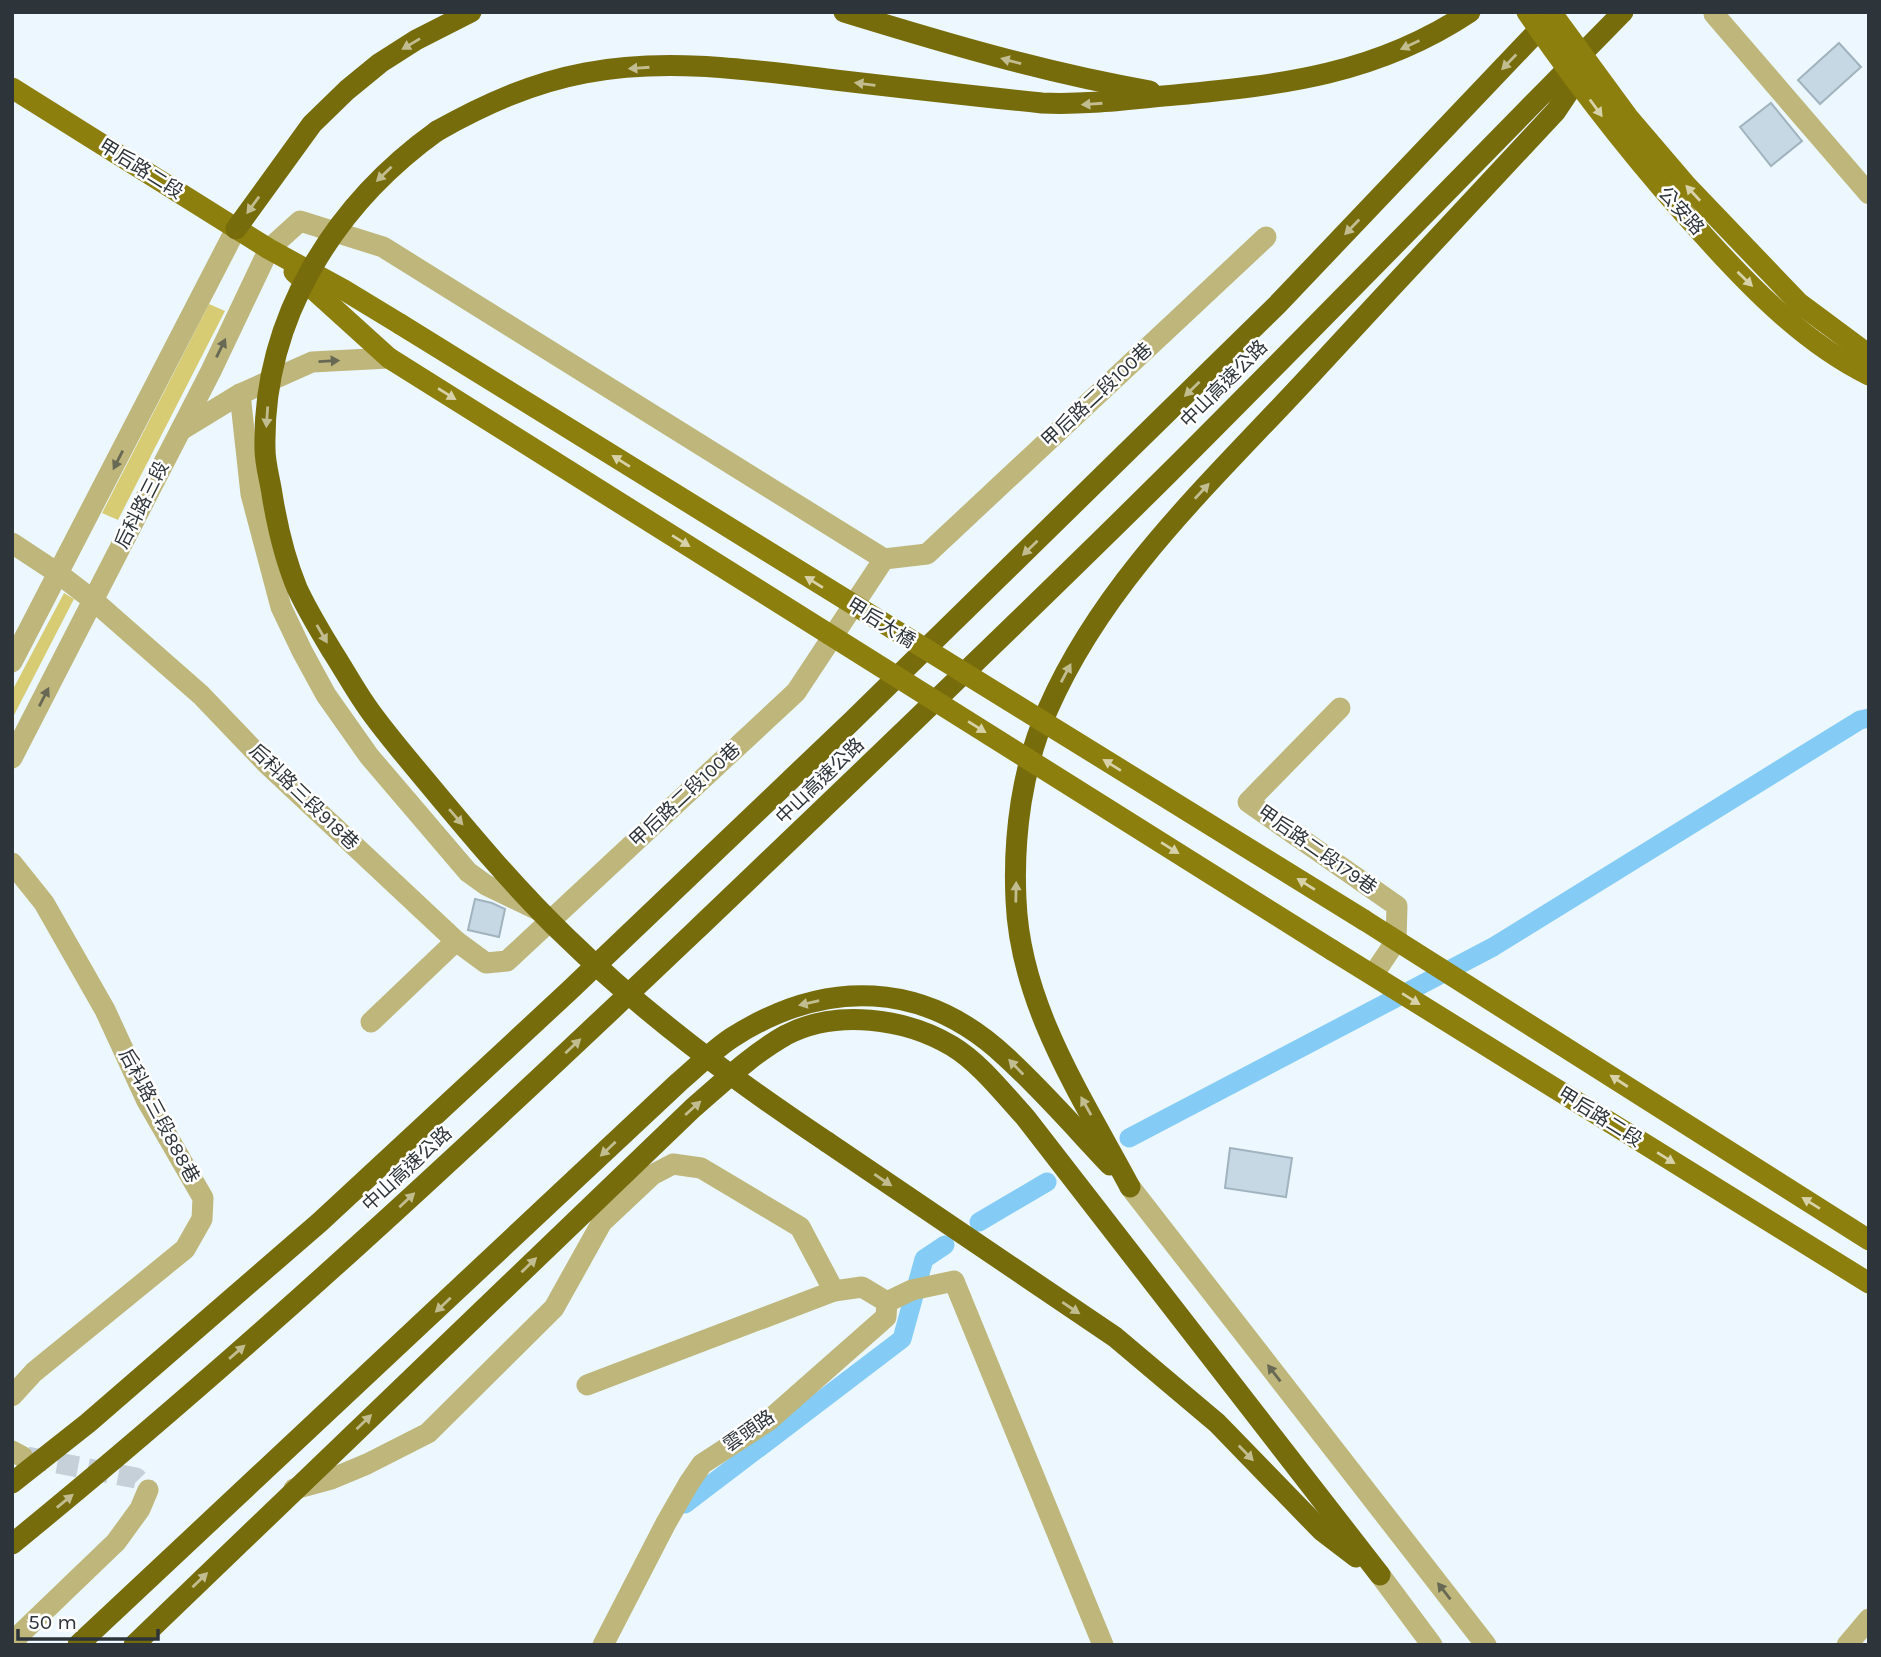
<svg xmlns="http://www.w3.org/2000/svg" width="1881" height="1657" viewBox="0 0 1881 1657" font-family="Karla,'Noto Sans TC',sans-serif">
	<style>
		.green { fill: #d7cc74 }
		.lines { fill: none; stroke-linecap: round; stroke-linejoin: round }
		.canal { stroke: #84ccf6; stroke-width: 19 }
		.building { fill: #c5d8e4; stroke: #a1b3be; stroke-width: 2 }
		.minor-tunnel { stroke: #c6d0d8; stroke-width: 21; stroke-dasharray: 21 10; stroke-linecap: butt }
		.minor { stroke: #beb67a; stroke-width: 21 }
		.major { stroke: #8d7f0d; stroke-width: 21 }
		.highway { stroke: #776c0b; stroke-width: 21 }
		.major-bridge { stroke: #8d7f0d; stroke-width: 21 }
		.highway-bridge { stroke: #776c0b; stroke-width: 21 }
		.oneway { fill: #c2bd91 }
		.oneway2 { fill: #d7d2aa }
		.oneway3 { fill: #686954 }
		.labels { text-anchor: middle; dominant-baseline: central; stroke-width: 5; stroke-linejoin: round; paint-order: stroke }
		.street-label { font-size: 19px; fill: #2e353a; stroke: #fff }
	</style>
	<rect width="100%" height="100%" fill="#ecf7ff"/>
	<g class="green">
		<polygon points="209,304 225,311 118,520 102,513"/>
		<polygon points="64,593 74,599 12,719 12,691"/>
	</g>
	<g class="lines">
		<g class="canal">
			<polyline points="1129,1138 1493,947 1860,720 1869,718"/>
			<polyline points="979,1222 1047,1182"/>
			<polyline points="685,1504 902,1339 924,1259 945,1245"/>
		</g>
	</g>
	<g class="building">
		<polygon points="1839,43 1861,67 1820,104 1798,80"/>
		<polygon points="1771,103 1802,141 1771,166 1740,127"/>
		<polygon points="475,899 492,903 505,909 499,937 468,930"/>
		<polygon points="1230,1148 1292,1158 1286,1197 1225,1188"/>
	</g>
	<g class="lines">
		<polyline class="minor-tunnel" points="27,1457 136,1478 148,1490"/>
		<g class="minor">
			<polyline points="1714,14 1869,194"/>
			<polyline points="240,394 251,494 281,607 302,651 326,695 369,756 468,872 486,885 538,910"/>
			<polyline points="181,430 240,394 312,362 389,358"/>
			<polyline points="12,543 59,574 94,601 201,695 266,763 456,941 486,963 507,961 796,692 884,559 927,554 1266,237"/>
			<polyline points="12,662 236,229"/>
			<polyline points="1340,708 1248,802 1397,906 1396,941 1373,975"/>
			<polyline points="12,758 211,371 269,249 300,221 383,247 884,559"/>
			<polyline points="12,863 44,903 105,1010 147,1101 203,1198 202,1219 185,1249 34,1372 12,1396"/>
			<polyline points="371,1022 456,941"/>
			<polyline points="1130,1187 1486,1645"/>
			<polyline points="887,1302 912,1290 954,1281 1103,1645"/>
			<polyline points="587,1385 834,1291"/>
			<polyline points="12,1451 23,1457"/>
			<polyline points="294,1489 331,1479 367,1464 428,1433 554,1308 602,1222 652,1175 673,1164 701,1168 800,1227 834,1291 862,1287 887,1302"/>
			<polyline points="1380,1575 1432,1645"/>
			<polyline points="12,1642 116,1542 140,1509 148,1490"/>
			<polyline points="603,1645 666,1523 689,1483 702,1464 768,1421 886,1317 887,1302"/>
			<polyline points="1847,1645 1869,1619"/>
		</g>
		<g class="major">
			<polyline points="12,88 269,249 344,290 400,324"/>
			<polyline points="294,272 389,358"/>
			<polyline points="1364,920 1869,1240"/>
			<polyline points="1332,950 1869,1283"/>
		</g>
		<g class="highway">
			<path d="M844,12C945,43 1046,73 1150,91"/>
			<path d="M437,131C485,104 532,83 585,73C667,57 753,70 835,80C904,88 973,96 1042,103C1087,105 1130,99 1175,95C1283,85 1377,74 1470,12"/>
			<polyline points="236,229 312,124 347,90 380,63 416,40 471,12"/>
			<polyline points="827,1142 1115,1337 1217,1423 1322,1531 1356,1557"/>
			<path d="M1130,1187C1082,1097 1020,1005 1016,900C1013,836 1022,767 1048,709C1104,581 1210,483 1303,383C1387,292 1471,202 1556,111L1586,66"/>
			<polyline points="12,1483 88,1423 320,1222 569,991 851,722 1277,305 1552,16"/>
			<path d="M12,1544C249,1351 473,1142 694,932C853,780 1012,629 1168,474C1321,321 1472,166 1623,12"/>
			<path d="M78,1645L679,1082C697,1067 714,1049 733,1037C826,978 924,980 1006,1057C1043,1091 1076,1129 1110,1165"/>
			<path d="M134,1645L693,1108C722,1083 752,1054 786,1035C836,1009 905,1018 952,1046C980,1063 1003,1093 1025,1117L1380,1575"/>
		</g>
		<g class="major-bridge">
			<path d="M1527,12C1582,92 1641,167 1706,238C1753,290 1806,344 1869,375"/>
			<polyline points="1551,12 1628,117 1687,186 1799,303 1869,355"/>
			<polyline points="400,324 1364,920"/>
			<polyline points="389,358 1332,950"/>
		</g>
		<path class="highway-bridge" d="M437,131C334,205 262,319 265,449C265,464 270,480 272,494C277,525 285,559 297,588C307,610 320,631 332,651C345,671 356,692 370,711C388,736 408,759 427,782C471,835 516,889 566,937C646,1015 734,1080 827,1142"/>
	</g>
	<defs><path id="oneway-solid" d="M-6-.8H1V-3.2L6.5 0L1 3.2V.8H-6Z" transform="scale(1.75)"/></defs>
	<g class="oneway">
		<use href="#oneway-solid" transform="translate(411 44) rotate(149)"/>
		<use href="#oneway-solid" transform="translate(1410 45) rotate(155)"/>
		<use href="#oneway-solid" transform="translate(1011 61) rotate(-165)"/>
		<use href="#oneway-solid" transform="translate(1509 62) rotate(134)"/>
		<use href="#oneway-solid" transform="translate(639 68) rotate(176)"/>
		<use href="#oneway-solid" transform="translate(865 84) rotate(-173)"/>
		<use href="#oneway-solid" transform="translate(1092 104) rotate(176)"/>
		<use href="#oneway-solid" transform="translate(384 174) rotate(136)"/>
		<use href="#oneway-solid" transform="translate(253 205) rotate(126)"/>
		<use href="#oneway-solid" transform="translate(1352 227) rotate(134)"/>
		<use href="#oneway-solid" transform="translate(1192 389) rotate(136)"/>
		<use href="#oneway-solid" transform="translate(267 417) rotate(94)"/>
		<use href="#oneway-solid" transform="translate(1202 491) rotate(-47)"/>
		<use href="#oneway-solid" transform="translate(1030 548) rotate(136)"/>
		<use href="#oneway-solid" transform="translate(322 634) rotate(60)"/>
		<use href="#oneway-solid" transform="translate(1066 673) rotate(-62)"/>
		<use href="#oneway-solid" transform="translate(456 817) rotate(49)"/>
		<use href="#oneway-solid" transform="translate(1016 892) rotate(-89)"/>
		<use href="#oneway-solid" transform="translate(809 1003) rotate(167)"/>
		<use href="#oneway-solid" transform="translate(573 1046) rotate(-43)"/>
		<use href="#oneway-solid" transform="translate(1016 1067) rotate(-134)"/>
		<use href="#oneway-solid" transform="translate(1086 1106) rotate(-119)"/>
		<use href="#oneway-solid" transform="translate(693 1108) rotate(-42)"/>
		<use href="#oneway-solid" transform="translate(608 1149) rotate(137)"/>
		<use href="#oneway-solid" transform="translate(883 1180) rotate(34)"/>
		<use href="#oneway-solid" transform="translate(407 1200) rotate(-43)"/>
		<use href="#oneway-solid" transform="translate(529 1265) rotate(-44)"/>
		<use href="#oneway-solid" transform="translate(443 1305) rotate(137)"/>
		<use href="#oneway-solid" transform="translate(1071 1308) rotate(34)"/>
		<use href="#oneway-solid" transform="translate(237 1352) rotate(-41)"/>
		<use href="#oneway-solid" transform="translate(364 1422) rotate(-44)"/>
		<use href="#oneway-solid" transform="translate(1246 1453) rotate(46)"/>
		<use href="#oneway-solid" transform="translate(65 1501) rotate(-39)"/>
		<use href="#oneway-solid" transform="translate(200 1580) rotate(-44)"/>
	</g>
	<g class="oneway2">
		<use href="#oneway-solid" transform="translate(1596 108) rotate(54)"/>
		<use href="#oneway-solid" transform="translate(1693 193) rotate(-133)"/>
		<use href="#oneway-solid" transform="translate(1745 279) rotate(44)"/>
		<use href="#oneway-solid" transform="translate(447 394) rotate(32)"/>
		<use href="#oneway-solid" transform="translate(621 461) rotate(-148)"/>
		<use href="#oneway-solid" transform="translate(681 541) rotate(32)"/>
		<use href="#oneway-solid" transform="translate(814 582) rotate(-148)"/>
		<use href="#oneway-solid" transform="translate(977 727) rotate(32)"/>
		<use href="#oneway-solid" transform="translate(1112 765) rotate(-148)"/>
		<use href="#oneway-solid" transform="translate(1170 848) rotate(32)"/>
		<use href="#oneway-solid" transform="translate(1306 884) rotate(-148)"/>
		<use href="#oneway-solid" transform="translate(1411 999) rotate(32)"/>
		<use href="#oneway-solid" transform="translate(1619 1081) rotate(-147)"/>
		<use href="#oneway-solid" transform="translate(1666 1158) rotate(32)"/>
		<use href="#oneway-solid" transform="translate(1811 1203) rotate(-148)"/>
	</g>
	<g class="oneway3">
		<use href="#oneway-solid" transform="translate(221 348) rotate(-64)"/>
		<use href="#oneway-solid" transform="translate(329 361) rotate(-3)"/>
		<use href="#oneway-solid" transform="translate(118 460) rotate(117)"/>
		<use href="#oneway-solid" transform="translate(44 697) rotate(-63)"/>
		<use href="#oneway-solid" transform="translate(1274 1373) rotate(-128)"/>
		<use href="#oneway-solid" transform="translate(1444 1591) rotate(-128)"/>
	</g>
	<g class="labels">
		<g class="street-label">
			<text transform="translate(141 169) rotate(32)">甲后路二段</text>
			<text transform="translate(1681 211) rotate(48)">公安路</text>
			<text transform="translate(1224 384) rotate(-45)">中山高速公路</text>
			<text transform="translate(1097 395) rotate(-43)">甲后路二段100巷</text>
			<text transform="translate(142 505) rotate(-63)">后科路三段</text>
			<text transform="translate(881 623) rotate(32)">甲后大橋</text>
			<text transform="translate(820 781) rotate(-44)">中山高速公路</text>
			<text transform="translate(685 795) rotate(-43)">甲后路二段100巷</text>
			<text transform="translate(304 797) rotate(44)">后科路三段918巷</text>
			<text transform="translate(1317 850) rotate(35)">甲后路二段179巷</text>
			<text transform="translate(159 1116) rotate(62)">后科路三段888巷</text>
			<text transform="translate(1600 1117) rotate(32)">甲后路二段</text>
			<text transform="translate(407 1169) rotate(-43)">中山高速公路</text>
			<text transform="translate(749 1431) rotate(-35)">雲頭路</text>
		</g>
	</g>
	<rect width="1881" height="1657" fill="none" stroke="#2e353a" stroke-width="28"/>
	<path d="M18 1629v10h140v-10" fill="none" stroke="#2e353a" stroke-width="3.5"/>
	<text x="28" y="1629" font-size="21" fill="#2e353a" stroke="#ffffff" stroke-width="5" paint-order="stroke">50 m</text>
</svg>
